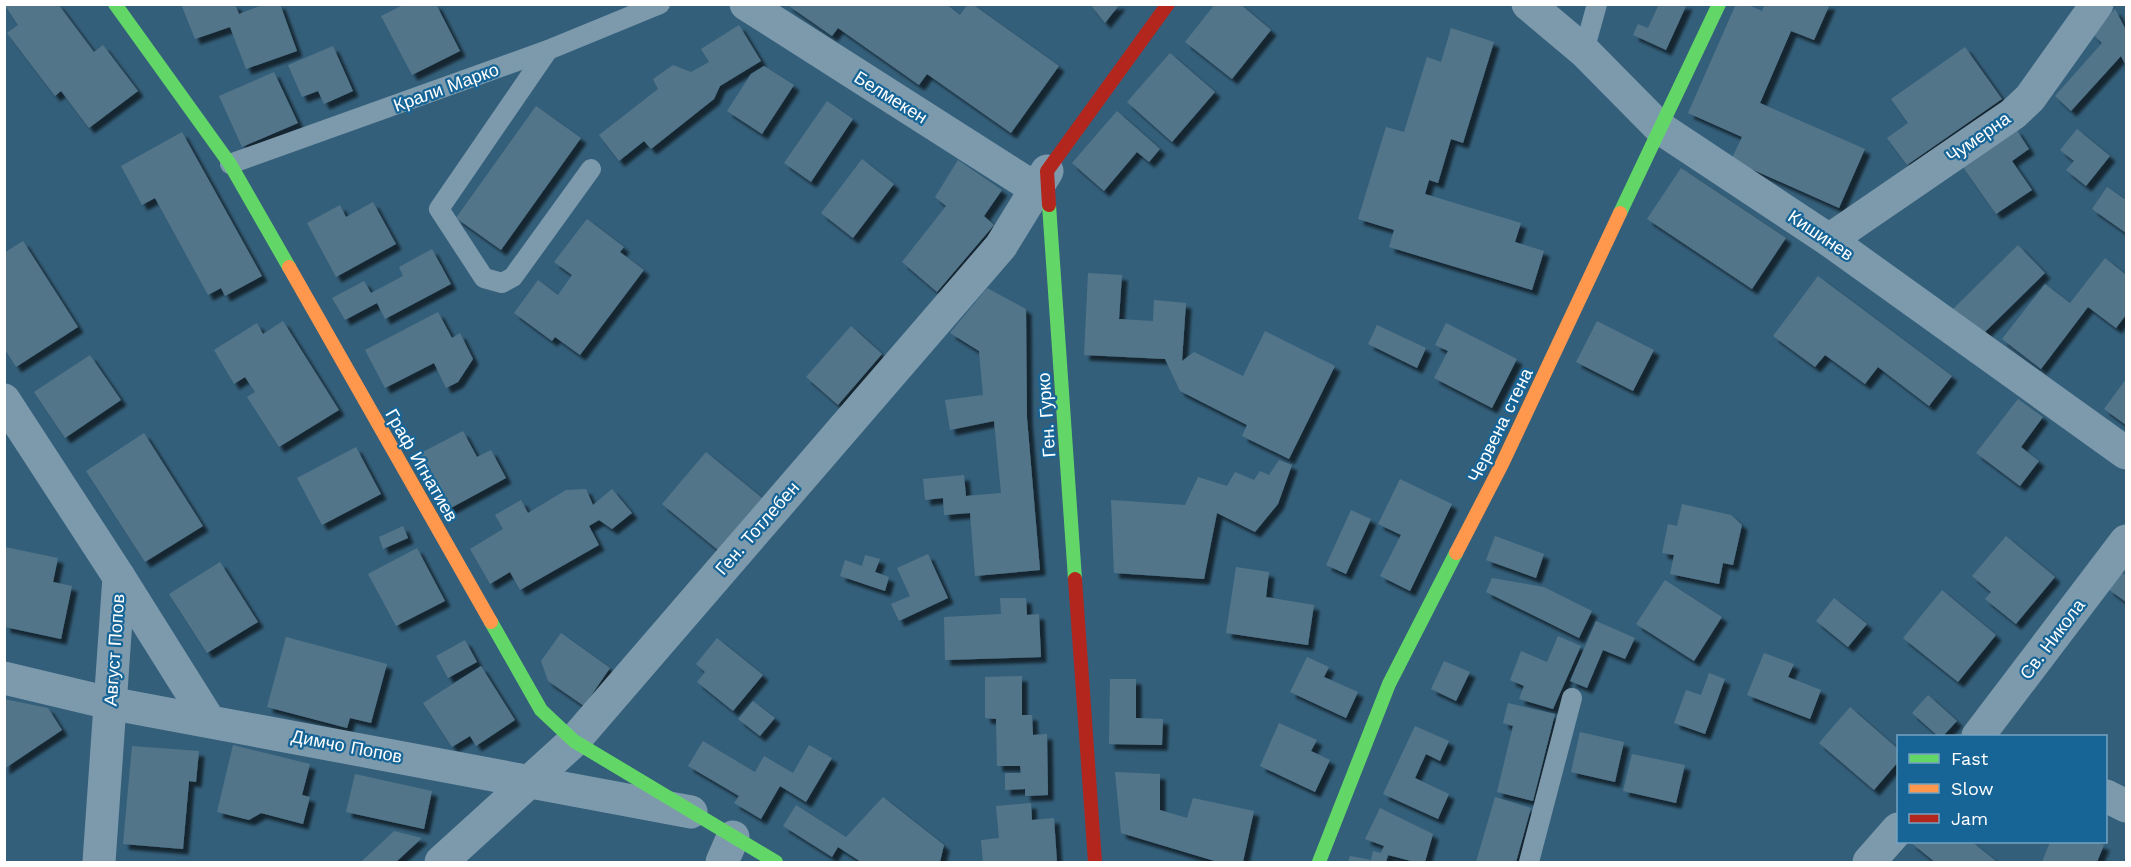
<svg xmlns="http://www.w3.org/2000/svg" width="2131" height="867" viewBox="0 0 2131 867" font-family="'Work Sans',sans-serif">
	<style>
		.building { fill: #53758a; filter: url(#shadow) }
		.lines { fill: none; stroke-linecap: round; stroke-linejoin: round }
		.lane { stroke: #7d9aad; stroke-width: 20 }
		.street { stroke: #7d9aad; stroke-width: 33 }
		.fast { stroke: #63d668; stroke-width: 14 }
		.slow { stroke: #ff974d; stroke-width: 14 }
		.jam { stroke: #b3261e; stroke-width: 14 }
		.labels { text-anchor: middle; dominant-baseline: central; stroke-width: 4.5; stroke-linejoin: round; paint-order: stroke }
		.street-label { font-size: 18px; fill: #fff; stroke: #176597 }
	</style>
	<defs>
		<filter id="shadow"><feDropShadow dx="5.5" dy="5.5" stdDeviation="1.5" flood-color="#0009"/></filter>
	</defs>
	<rect width="100%" height="100%" fill="#345f7a"/>
	<g class="building">
		<polygon points="4,4 58,4 94,52 103,45 138,91 89,128 61,91 55,96 7,33 18,25"/>
		<polygon points="181,4 235,4 239,14 265,4 280,4 297,51 246,69 230,27 195,39"/>
		<polygon points="405,4 436,4 460,51 412,75 381,16"/>
		<polygon points="786,4 946,4 960,15 968,4 972,4 1059,66 1011,133 927,74 919,85 838,28 832,36"/>
		<polygon points="1090,4 1120,4 1105,23"/>
		<polygon points="1215,4 1240,4 1271,30 1232,79 1185,42"/>
		<polygon points="1659,4 1687,4 1666,50 1633,35 1638,24 1648,28"/>
		<polygon points="1736,4 1746,4 1762,11 1765,4 1830,4 1814,40 1791,31 1760,103 1865,149 1839,208 1731,160 1742,137 1688,113"/>
		<polygon points="2115,9 2126,30 2126,66 2121,56 2071,111 2055,96 2102,43 2093,34"/>
		<polygon points="739,25 761,61 720,86 714,99 651,149 644,141 619,161 599,135 658,89 653,79 673,65 691,72 709,62 701,49"/>
		<polygon points="1451,28 1494,42 1463,143 1451,139 1438,183 1429,180 1425,194 1521,223 1515,242 1544,251 1532,290 1389,247 1394,230 1358,219 1386,127 1404,132 1427,57 1441,62"/>
		<polygon points="333,46 353,91 324,104 318,91 302,97 288,65"/>
		<polygon points="1965,47 2002,99 1907,165 1887,138 1908,123 1891,99"/>
		<polygon points="1170,53 1215,92 1172,142 1127,102"/>
		<polygon points="764,66 794,85 762,134 727,111 751,74"/>
		<polygon points="274,72 298,123 242,147 219,96"/>
		<polygon points="827,101 853,119 811,182 784,163"/>
		<polygon points="536,106 581,138 501,250 456,218"/>
		<polygon points="1117,111 1160,149 1149,162 1137,152 1104,191 1072,163"/>
		<polygon points="2016,129 2029,149 2012,161 2032,190 1996,214 1963,167"/>
		<polygon points="2077,129 2110,156 2086,186 2066,170 2074,161 2060,150"/>
		<polygon points="182,132 262,276 225,296 221,288 208,295 155,198 142,205 121,166"/>
		<polygon points="862,159 894,184 853,238 821,213"/>
		<polygon points="958,160 1002,190 984,216 994,225 937,292 902,262 946,206 935,197"/>
		<polygon points="1681,168 1786,238 1752,289 1647,219"/>
		<polygon points="2107,187 2126,200 2126,233 2092,209"/>
		<polygon points="373,202 396,244 336,277 307,223 340,205 346,217"/>
		<polygon points="587,219 624,247 620,252 644,270 580,355 555,337 552,341 514,313 538,280 558,295 572,275 554,262"/>
		<polygon points="23,241 78,327 16,367 4,348 4,253"/>
		<polygon points="2018,245 2045,273 1985,332 1953,309"/>
		<polygon points="432,249 451,284 385,319 377,303 345,320 332,298 364,281 371,293 403,276 399,267"/>
		<polygon points="2105,258 2126,275 2126,315 2116,328 2088,307 2041,369 2002,339 2045,284 2070,303"/>
		<polygon points="1088,273 1122,275 1119,319 1153,321 1154,300 1186,303 1182,361 1194,352 1243,376 1265,331 1335,366 1289,459 1242,436 1247,425 1180,391 1165,359 1084,355"/>
		<polygon points="1818,276 1952,376 1929,406 1878,367 1865,384 1825,355 1815,367 1773,336"/>
		<polygon points="987,288 1026,309 1027,418 1040,570 975,576 970,513 944,515 943,498 925,500 923,479 964,475 966,496 1001,493 994,421 950,430 945,400 983,395 979,351 950,333"/>
		<polygon points="438,312 452,338 460,333 473,359 458,382 446,388 434,363 385,388 365,350"/>
		<polygon points="283,321 339,410 279,447 247,397 255,392 245,377 234,384 214,350 257,323 263,334"/>
		<polygon points="1597,321 1654,350 1633,391 1576,362"/>
		<polygon points="1446,323 1517,359 1492,408 1434,378 1448,351 1435,345"/>
		<polygon points="1377,325 1426,348 1417,368 1368,344"/>
		<polygon points="851,326 882,354 838,405 806,377"/>
		<polygon points="90,355 121,400 65,438 34,392"/>
		<polygon points="2126,379 2126,425 2104,409"/>
		<polygon points="2018,399 2043,417 2021,447 2039,461 2020,486 1976,453"/>
		<polygon points="463,431 477,457 491,450 506,478 449,509 419,454"/>
		<polygon points="144,433 203,526 145,562 86,471"/>
		<polygon points="356,447 381,494 322,525 297,478"/>
		<polygon points="706,452 762,498 718,550 662,504"/>
		<polygon points="1279,460 1292,465 1278,504 1255,532 1217,513 1204,579 1114,573 1111,500 1185,505 1198,477 1227,486 1235,472 1254,480 1260,471 1269,475"/>
		<polygon points="1400,479 1452,504 1410,591 1380,576 1401,535 1378,524"/>
		<polygon points="586,489 593,505 612,489 632,513 612,529 599,520 589,526 599,545 520,590 510,572 490,584 470,549 503,529 495,515 521,500 528,513 566,490"/>
		<polygon points="1682,504 1731,515 1742,525 1733,565 1723,563 1719,584 1670,574 1674,555 1662,553 1668,524 1677,526"/>
		<polygon points="1351,510 1371,519 1346,574 1326,565"/>
		<polygon points="403,526 408,538 383,549 379,537"/>
		<polygon points="1495,536 1544,554 1536,578 1486,560"/>
		<polygon points="2006,536 2055,577 2016,624 1985,599 1991,592 1972,576"/>
		<polygon points="5,547 58,558 53,582 72,586 61,639 5,627"/>
		<polygon points="417,548 445,601 396,626 368,574"/>
		<polygon points="928,554 948,598 899,621 891,604 910,596 897,568"/>
		<polygon points="865,555 880,559 875,572 889,577 885,591 840,576 845,560 862,566"/>
		<polygon points="220,562 258,622 207,653 169,594"/>
		<polygon points="1236,567 1269,572 1266,597 1314,605 1308,645 1226,633"/>
		<polygon points="2120,571 2126,576 2126,602 2108,589"/>
		<polygon points="1492,578 1544,587 1592,611 1579,638 1486,592"/>
		<polygon points="1665,580 1722,617 1694,661 1636,624"/>
		<polygon points="1942,590 1996,635 1958,682 1903,638"/>
		<polygon points="1000,598 1026,598 1027,615 1039,614 1041,657 945,660 944,617 1001,614"/>
		<polygon points="1834,598 1867,624 1848,647 1816,621"/>
		<polygon points="1596,621 1635,638 1625,659 1603,650 1587,688 1570,681"/>
		<polygon points="561,633 610,668 584,706 548,681 541,661"/>
		<polygon points="1558,636 1581,646 1553,709 1519,699 1524,686 1510,680 1521,651 1547,662"/>
		<polygon points="286,637 387,664 371,723 350,718 347,728 267,707"/>
		<polygon points="717,638 763,675 733,711 697,682 705,672 696,664"/>
		<polygon points="465,640 477,662 448,678 436,656"/>
		<polygon points="1764,653 1794,664 1788,677 1821,690 1810,719 1747,695"/>
		<polygon points="1307,657 1329,667 1324,677 1358,692 1346,718 1290,692"/>
		<polygon points="1444,661 1470,672 1456,701 1431,689"/>
		<polygon points="481,666 515,720 476,746 470,736 452,747 423,703"/>
		<polygon points="1709,673 1725,679 1705,734 1674,723 1686,690 1701,695"/>
		<polygon points="1022,676 1022,715 1032,715 1033,735 1047,734 1048,795 1025,796 1025,789 1005,790 1005,773 1021,773 1020,766 997,766 996,719 985,718 985,677"/>
		<polygon points="1110,679 1136,679 1136,718 1163,719 1162,745 1109,744"/>
		<polygon points="1928,695 1957,721 1943,736 1938,736 1912,713"/>
		<polygon points="4,699 48,708 62,730 4,769"/>
		<polygon points="753,701 775,718 760,736 738,719"/>
		<polygon points="1508,703 1555,714 1533,801 1497,792 1513,726 1503,723"/>
		<polygon points="1850,707 1898,749 1898,762 1874,790 1819,743"/>
		<polygon points="1279,723 1317,740 1311,751 1330,760 1315,792 1260,766"/>
		<polygon points="1415,726 1449,741 1440,761 1426,754 1415,778 1449,794 1438,819 1383,794"/>
		<polygon points="1580,732 1624,742 1615,782 1571,772"/>
		<polygon points="703,741 755,772 764,756 793,773 809,745 832,758 806,802 780,786 761,819 734,803 739,796 688,766"/>
		<polygon points="233,745 310,764 302,795 310,797 303,824 261,813 249,820 217,812"/>
		<polygon points="132,746 199,751 196,782 189,781 183,849 123,844"/>
		<polygon points="1632,754 1685,765 1676,803 1623,791"/>
		<polygon points="1115,772 1160,774 1160,810 1187,818 1193,798 1254,811 1243,862 1218,862 1121,833"/>
		<polygon points="355,774 432,791 424,829 346,812"/>
		<polygon points="883,797 944,845 940,862 861,862 838,847 832,857 783,826 796,805 846,837"/>
		<polygon points="1495,797 1531,808 1516,862 1476,862"/>
		<polygon points="1031,803 1032,820 1054,818 1057,862 983,862 981,840 999,838 996,806"/>
		<polygon points="1380,808 1433,834 1425,862 1415,862 1388,855 1386,862 1348,862 1350,856 1371,860 1373,851 1381,853 1384,846 1365,839"/>
		<polygon points="394,831 422,838 396,862 361,862"/>
		<polygon points="1910,842 1972,842 1997,862 1935,862"/>
		<polygon points="2050,842 2096,842 2104,845 2097,862 2042,862"/>
	</g>
	<g class="lines">
		<g class="lane">
			<polyline points="548,50 439,209 484,278 502,283 513,277 591,169"/>
			<polyline points="1584,51 1597,4"/>
			<polyline points="230,164 548,50 660,4"/>
			<polyline points="1529,862 1572,698"/>
		</g>
		<g class="street">
			<polyline points="746,4 1036,189"/>
			<polyline points="1528,4 1584,51 1660,128 1829,240 2126,453"/>
			<polyline points="1829,240 2013,114 2030,98 2097,4"/>
			<polyline points="4,400 119,577 99,862"/>
			<polyline points="119,577 208,719"/>
			<polyline points="4,678 109,703 691,812"/>
			<polyline points="1978,736 2126,541"/>
			<polyline points="2106,796 2126,806"/>
			<polyline points="441,862 574,741 1001,246 1047,171"/>
			<polyline points="722,862 733,837"/>
			<polyline points="1869,862 1898,829"/>
		</g>
		<g class="fast">
			<polyline points="115,4 230,164 289,267"/>
			<polyline points="1049,205 1075,579"/>
			<polyline points="1620,213 1719,4"/>
			<polyline points="491,622 541,710 574,741 776,862"/>
			<polyline points="1319,862 1389,684 1456,553"/>
		</g>
		<g class="slow">
			<polyline points="289,267 491,622"/>
			<polyline points="1456,553 1502,464 1620,213"/>
		</g>
		<g class="jam">
			<polyline points="1049,205 1047,171 1168,4"/>
			<polyline points="1075,579 1095,862"/>
		</g>
	</g>
	<g class="labels">
		<g class="street-label">
			<text transform="translate(446 87) rotate(-20)">Крали Марко</text>
			<text transform="translate(891 97) rotate(32)">Белмекен</text>
			<text transform="translate(1978 137) rotate(-35)">Чумерна</text>
			<text transform="translate(1821 235) rotate(34)">Кишинев</text>
			<text transform="translate(1046 415) rotate(-94)">Ген. Гурко</text>
			<text transform="translate(1500 425) rotate(-64)">Червена стена</text>
			<text transform="translate(422 465) rotate(60)">Граф Игнатиев</text>
			<text transform="translate(757 528) rotate(-49)">Ген. Тотлебен</text>
			<text transform="translate(2052 639) rotate(-53)">Св. Никола</text>
			<text transform="translate(114 650) rotate(-86)">Август Попов</text>
			<text transform="translate(347 746) rotate(11)">Димчо Попов</text>
		</g>
	</g>
	<rect width="2131" height="867" fill="none" stroke="#ffffff" stroke-width="12"/>
	<rect x="1897" y="735" width="210" height="108" fill="#176597" stroke="#74a3c1" stroke-width="1.5"/>
	<rect x="1909" y="754" width="30" height="9" fill="#63d668" stroke="#74a3c1" stroke-width="1.5"/>
	<text x="1951" y="765" font-size="18" fill="#ffffff">Fast</text>
	<rect x="1909" y="784" width="30" height="9" fill="#ff974d" stroke="#74a3c1" stroke-width="1.5"/>
	<text x="1951" y="795" font-size="18" fill="#ffffff">Slow</text>
	<rect x="1909" y="814" width="30" height="9" fill="#b3261e" stroke="#74a3c1" stroke-width="1.5"/>
	<text x="1951" y="825" font-size="18" fill="#ffffff">Jam</text>
</svg>
